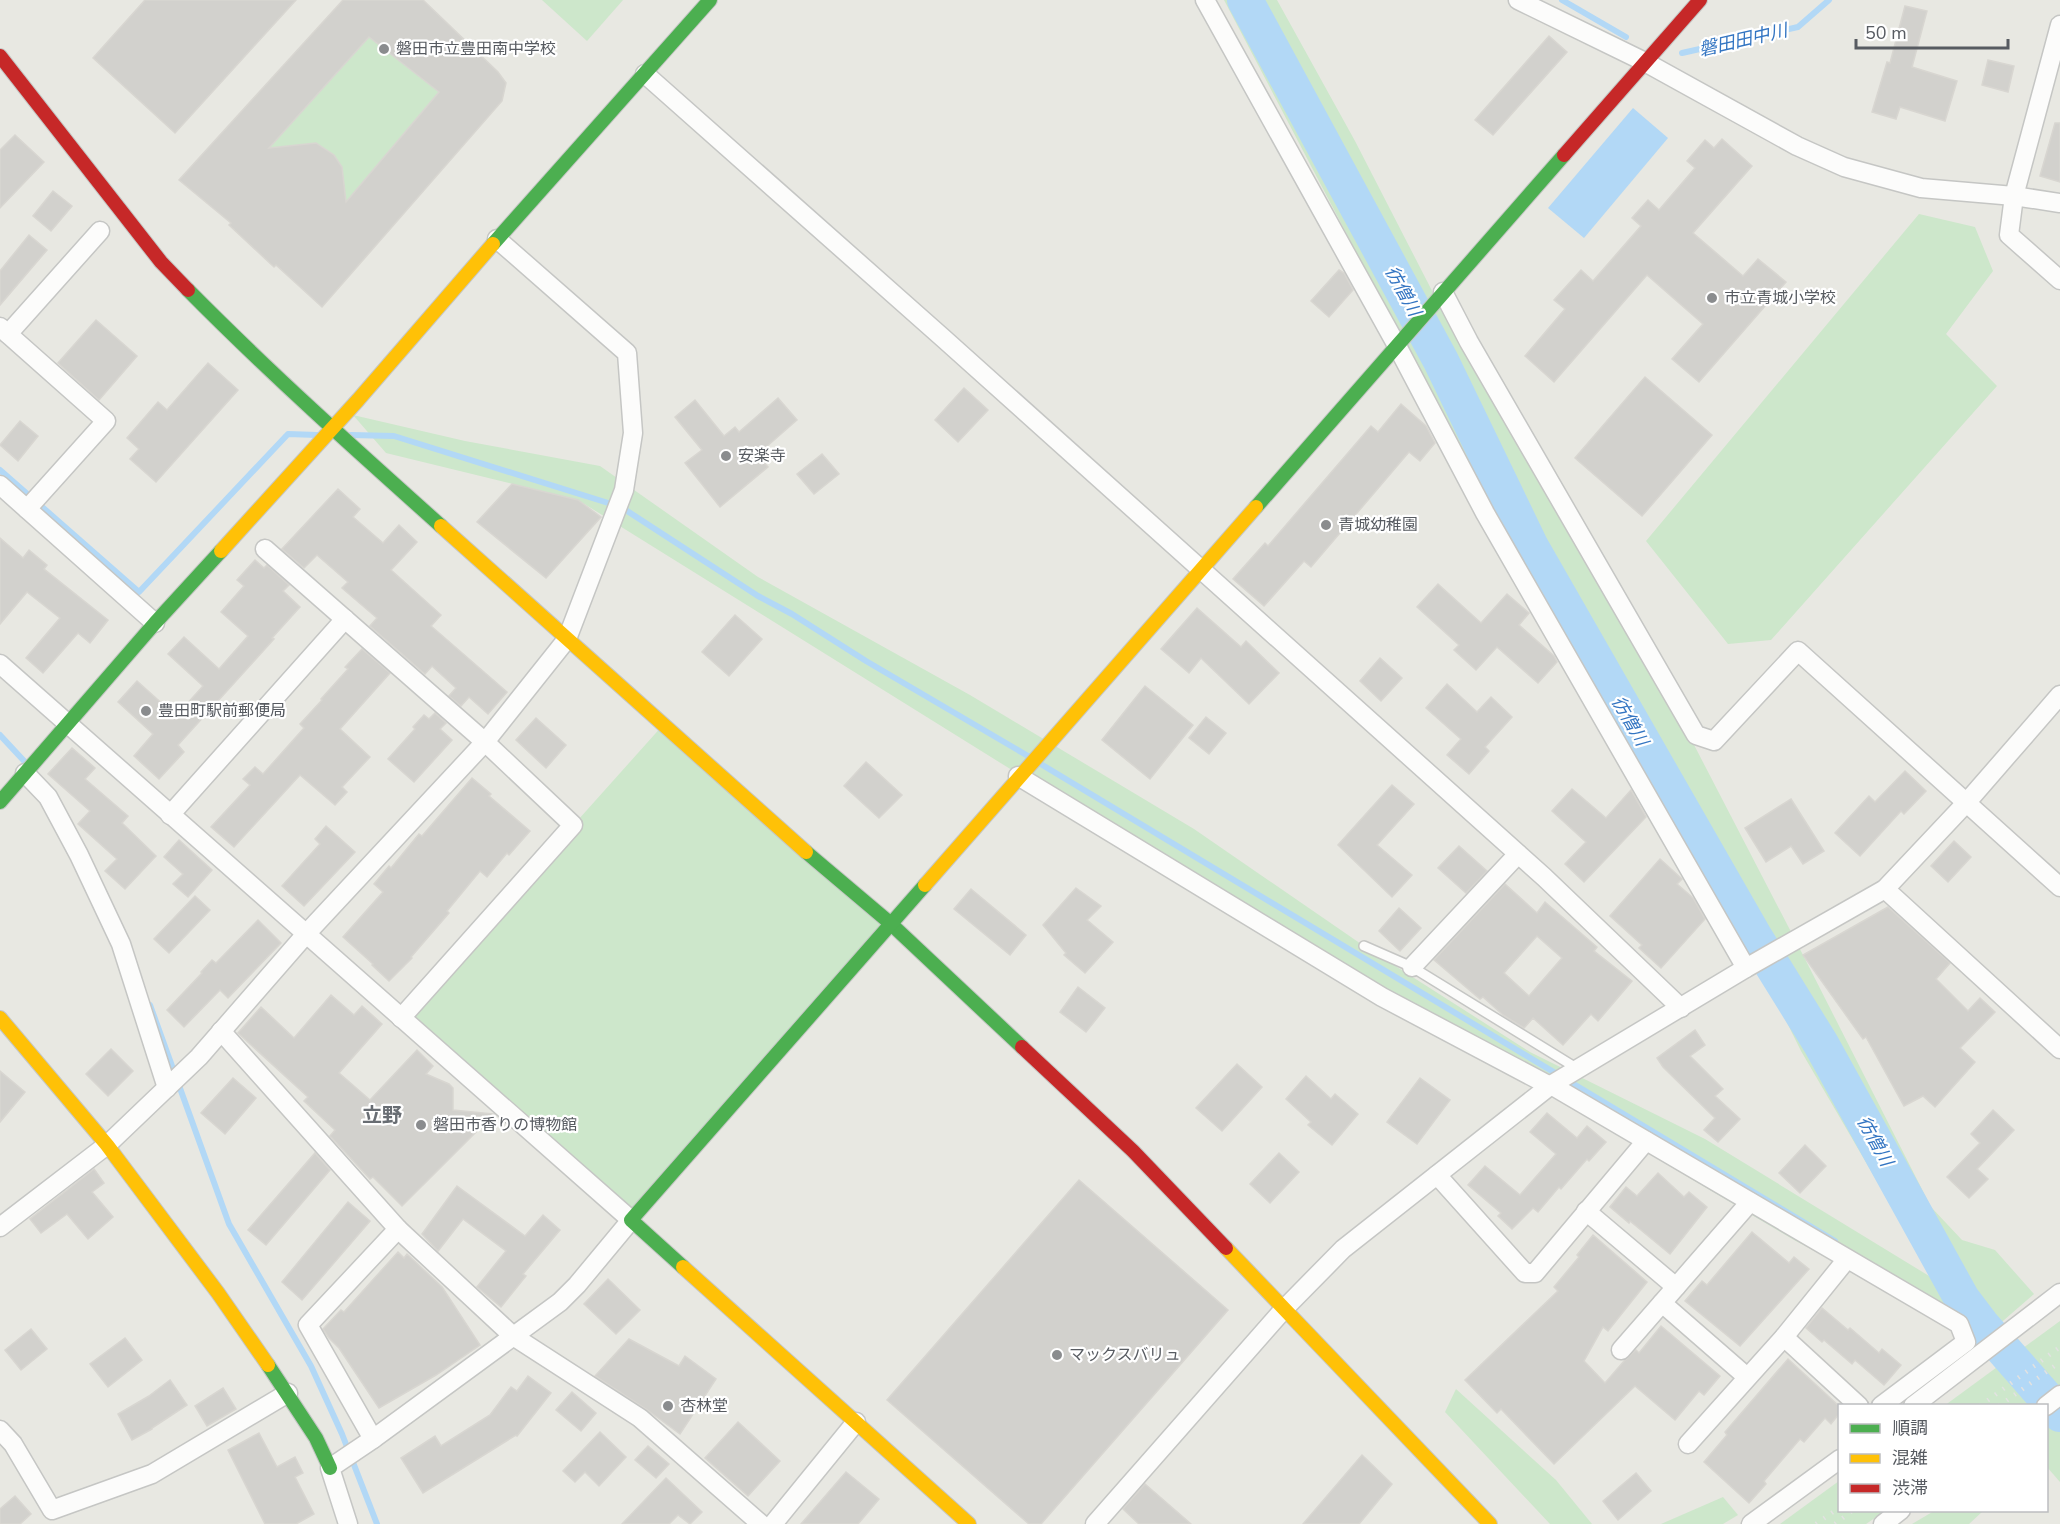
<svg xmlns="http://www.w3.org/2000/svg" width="2060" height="1524" viewBox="0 0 2060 1524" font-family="'Nunito Sans','Noto Sans JP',sans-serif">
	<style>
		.green { fill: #cde7cb }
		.water { fill: #b2d8f6 }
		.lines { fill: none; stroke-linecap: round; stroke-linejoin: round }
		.stream { stroke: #b2d8f6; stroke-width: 6 }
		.river { stroke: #b2d8f6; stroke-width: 36 }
		.building { fill: #d2d1cd; stroke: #d8d6d1; stroke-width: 1.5; fill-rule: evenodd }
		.lane-casing { stroke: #c5c6c4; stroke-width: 12 }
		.street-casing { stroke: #c5c6c4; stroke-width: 21 }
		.fast-casing { stroke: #c5c7c5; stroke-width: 16 }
		.slow-casing { stroke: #c5c7c5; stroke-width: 16 }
		.jam-casing { stroke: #c5c7c5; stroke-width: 16 }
		.lane { stroke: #fcfcfb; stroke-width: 9 }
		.street { stroke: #fcfcfb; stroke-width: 18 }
		.fast { stroke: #4caf50; stroke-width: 14 }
		.slow { stroke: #ffc107; stroke-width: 14 }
		.jam { stroke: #c62828; stroke-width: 14 }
		.rail { stroke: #e2e2e1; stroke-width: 4.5; stroke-dasharray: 1.5 8; stroke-linecap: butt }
		.poi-dot { fill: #8a8c8e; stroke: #fff; stroke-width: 2 }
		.labels { text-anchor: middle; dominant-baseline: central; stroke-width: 4.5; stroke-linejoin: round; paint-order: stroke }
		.poi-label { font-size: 16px; fill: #575b61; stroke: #fff; text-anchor: start }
		.water-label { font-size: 18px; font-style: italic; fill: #3375c2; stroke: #fff }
		.quarter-label { font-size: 20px; font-weight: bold; fill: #686d73; stroke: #fff }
	</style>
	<rect width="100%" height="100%" fill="#e8e8e2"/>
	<g class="green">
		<polygon points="542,0 623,0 587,41"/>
		<polygon points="1224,0 1277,0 1355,141 1463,351 1622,606 1803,955 1931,1207 1962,1240 1995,1250 2034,1294 1981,1340 1794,1240 1187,879 578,500 386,453 353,415 465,441 600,466 758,577 970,695 1194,829 1364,946 1530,1052 1705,1139 1934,1279 1801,1051 1753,954 1703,893 1437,421 1353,246"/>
		<polygon points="369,37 439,92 337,213 343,177 342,167 334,155 268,149"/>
		<polygon points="1919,214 1975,227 1993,271 1946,334 1997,386 1771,640 1728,644 1646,541"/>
		<polygon points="663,725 890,923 631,1220 401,1018"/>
		<polygon points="2060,1321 2060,1385 2032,1405 1944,1406"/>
		<polygon points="1456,1389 1556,1480 1592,1524 1550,1524 1445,1412"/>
		<polygon points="2060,1411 2060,1482 2047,1467 2046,1421"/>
		<polygon points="1839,1481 1840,1510 1885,1511 1866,1524 1780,1524"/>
		<polygon points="1723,1497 1738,1515 1723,1524 1661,1524"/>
		<polygon points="1934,1511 1934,1510 1983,1511 1969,1524 1912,1524"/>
	</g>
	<polygon class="water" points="1633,108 1668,138 1584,238 1548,208"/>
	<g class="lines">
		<g class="stream">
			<polyline points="1562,0 1626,37"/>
			<polyline points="1682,53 1798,27 1829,0"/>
			<polyline points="351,435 394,436 621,507 758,596 792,614 866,661 1028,756"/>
			<polyline points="0,470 139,592 288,434 317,435"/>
			<polyline points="0,735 26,763"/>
			<polyline points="1039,763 1835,1241"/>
			<polyline points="150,1005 229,1224 311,1366 342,1434 377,1524"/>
			<polyline points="1952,1310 1981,1324"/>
		</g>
		<polyline class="river" points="1245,0 1441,361 1531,547 1754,936 1821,1044 1962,1299 1981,1324 2060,1414"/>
	</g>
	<g class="building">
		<polygon points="145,0 296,0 175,133 93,58"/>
		<path d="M343,0H423L498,72L506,83L502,101L322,307L276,265L274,267L229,225L231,223L179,180ZM369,37L439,92L346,202L342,167L334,155L316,143L269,148Z"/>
		<polygon points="1905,6 1927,11 1912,67 1957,81 1945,121 1900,107 1896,119 1872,112 1887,62 1890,63"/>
		<polygon points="1549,36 1567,52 1493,135 1475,120"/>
		<polygon points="1988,60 2014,66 2008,92 1982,85"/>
		<polygon points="2055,123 2060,123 2060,182 2040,176"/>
		<polygon points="15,135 44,162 0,208 0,150"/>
		<polygon points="1722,139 1752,166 1693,233 1743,276 1758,259 1786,282 1699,382 1672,359 1703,324 1647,275 1554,382 1525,356 1565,309 1554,300 1581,270 1593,281 1641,226 1632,218 1648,200 1659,210 1695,168 1687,161 1705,140 1714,148"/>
		<polygon points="53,191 72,206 51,231 33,216"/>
		<polygon points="29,235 47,250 0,305 0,271"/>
		<polygon points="1339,270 1344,273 1353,290 1329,317 1311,301"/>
		<polygon points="96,320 137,356 99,400 58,363"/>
		<polygon points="208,363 238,390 156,482 130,459 139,449 127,438 158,402 167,410"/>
		<polygon points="1645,377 1712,435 1642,516 1575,458"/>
		<polygon points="964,388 988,410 958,442 935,420"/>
		<polygon points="778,398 797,420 757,455 768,467 720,507 685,463 702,450 675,417 695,400 724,436 735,427 739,432"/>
		<polygon points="1401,404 1426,426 1435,443 1420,461 1409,452 1311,567 1304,561 1264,606 1233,579 1265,543 1268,546 1371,426 1378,432"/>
		<polygon points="20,421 38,436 18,461 0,445"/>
		<polygon points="822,454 839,474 814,494 797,474"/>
		<polygon points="512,484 578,500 601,517 546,578 477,522"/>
		<polygon points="338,489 360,509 353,517 383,543 399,525 417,542 391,570 441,615 431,626 507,692 488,714 469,697 461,706 449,696 456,688 432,666 425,674 370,626 377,618 342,588 348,582 317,555 304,568 282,549"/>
		<polygon points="0,538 23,558 29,550 47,565 44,569 108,620 90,643 78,633 43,673 26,658 60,618 27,592 0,624"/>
		<polygon points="255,560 264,568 267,565 289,585 283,591 300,607 272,638 274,639 178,745 184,752 159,779 134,756 153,734 118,702 137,681 176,716 203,686 168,654 184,637 219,669 248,636 221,612 244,586 237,580"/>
		<polygon points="1438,584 1481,623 1507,594 1529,613 1519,625 1554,656 1557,662 1538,683 1497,647 1476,670 1454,650 1459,645 1417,607"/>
		<polygon points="1197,608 1241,647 1246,641 1279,673 1249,704 1201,658 1189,673 1161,649"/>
		<polygon points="735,615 762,639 729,676 702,652"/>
		<polygon points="362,649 390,673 340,729 370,757 342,787 347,792 335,805 300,775 234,847 211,827 250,785 243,779 255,767 263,774 304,728 300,724 322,700 321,699 348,669 345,667"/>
		<polygon points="1380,658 1402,678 1381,701 1360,681"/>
		<polygon points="1447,684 1477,712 1491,697 1512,717 1485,747 1489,751 1469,774 1447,755 1461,739 1426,708"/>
		<polygon points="1145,686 1193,725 1150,779 1102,740"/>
		<polygon points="435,713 446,723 440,729 452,740 414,782 388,759 415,729 413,727 424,715 429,719"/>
		<polygon points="1206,717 1226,733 1209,754 1189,738"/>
		<polygon points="536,718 566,745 546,768 516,740"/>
		<polygon points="72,748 95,768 85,779 128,816 122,823 156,856 125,889 105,871 117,859 78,824 90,811 48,774"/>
		<polygon points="866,762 902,795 879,818 844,786"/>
		<polygon points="1905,771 1926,791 1904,814 1901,811 1860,856 1835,833 1869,796 1875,802"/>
		<polygon points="472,778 491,794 489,796 530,831 509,855 507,853 487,877 480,871 447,911 449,913 411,957 412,958 389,981 372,965 373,964 343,937 383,892 374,884 389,866 391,868 419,834 422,836"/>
		<polygon points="1392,785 1414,804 1377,845 1412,875 1392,897 1338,845"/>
		<polygon points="1572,789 1606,818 1631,790 1646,817 1584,882 1565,864 1586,842 1552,811"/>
		<polygon points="1791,799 1824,851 1803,864 1791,846 1766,862 1745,828"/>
		<polygon points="326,826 355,852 304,906 282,886 320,844 315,839"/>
		<polygon points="179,840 212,870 188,897 173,884 183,874 164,857"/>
		<polygon points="1954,841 1971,857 1948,882 1931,866"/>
		<polygon points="1459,846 1487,871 1466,893 1438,868"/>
		<polygon points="1660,859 1682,879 1677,884 1693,898 1705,919 1661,968 1639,948 1642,945 1610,916"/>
		<path d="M1505,884L1537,913L1545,902L1597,947L1594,951L1632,981L1598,1021L1591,1014L1563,1045L1533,1018L1524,1028L1503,1015L1483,997L1480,999L1434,960ZM1537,936L1562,958L1529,996L1504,973Z"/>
		<polygon points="1076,888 1101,906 1087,920 1113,942 1085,973 1064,955 1066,953 1043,925"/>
		<polygon points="971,889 1026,935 1010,955 954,909"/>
		<polygon points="195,896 210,910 169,953 154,939"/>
		<polygon points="1888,907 1950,963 1936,979 1968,1011 1980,998 1995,1012 1960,1048 1975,1062 1935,1107 1923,1096 1904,1106 1866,1037 1863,1039 1803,955"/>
		<polygon points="1399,908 1421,928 1400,951 1379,931"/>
		<polygon points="258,920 281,943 228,998 220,990 184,1027 167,1010 202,973 201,972 212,960 216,963"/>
		<polygon points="1078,987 1105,1008 1086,1032 1060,1012"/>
		<polygon points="331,995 354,1015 362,1006 382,1024 339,1073 370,1100 417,1050 433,1066 426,1074 449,1084 453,1088 453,1110 494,1114 402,1206 373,1177 370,1179 330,1136 335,1130 304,1101 308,1097 238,1033 261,1007 294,1038"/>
		<polygon points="1695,1030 1705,1045 1690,1056 1723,1089 1715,1096 1740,1119 1718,1142 1704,1130 1715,1118 1663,1067 1657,1058"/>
		<polygon points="111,1049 133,1071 108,1096 86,1074"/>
		<polygon points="1237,1064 1262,1087 1222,1131 1196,1108"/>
		<polygon points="0,1071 25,1092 0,1122"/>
		<polygon points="1306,1076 1331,1099 1335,1094 1358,1114 1332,1145 1308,1125 1311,1122 1286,1099"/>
		<polygon points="233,1078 256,1098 225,1134 201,1113"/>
		<polygon points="1420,1078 1450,1100 1417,1144 1387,1122"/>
		<polygon points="1993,1110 2014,1130 1977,1169 1988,1179 1969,1198 1947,1177 1980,1143 1971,1134"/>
		<polygon points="1547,1113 1577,1138 1587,1126 1606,1142 1589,1161 1587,1159 1561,1189 1559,1187 1538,1212 1533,1208 1512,1229 1498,1216 1501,1213 1468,1185 1485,1166 1520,1195 1556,1154 1530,1132"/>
		<polygon points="1805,1145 1826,1166 1800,1193 1779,1173"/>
		<polygon points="315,1153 330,1170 266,1245 248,1230"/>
		<polygon points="1279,1153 1299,1172 1270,1203 1250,1184"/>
		<polygon points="94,1169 104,1183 92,1192 113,1217 88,1239 67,1214 41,1233 30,1219"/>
		<polygon points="1658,1173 1684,1197 1689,1192 1707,1207 1670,1254 1630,1221 1629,1223 1610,1207 1626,1187 1637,1196"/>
		<polygon points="1079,1180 1228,1310 1041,1524 1029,1524 887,1400"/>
		<polygon points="457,1186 525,1236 543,1215 560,1230 523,1274 526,1276 501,1307 477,1287 506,1251 463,1219 438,1251 422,1234"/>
		<polygon points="348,1202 370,1221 302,1300 282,1282"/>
		<polygon points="1752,1232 1789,1263 1794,1257 1809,1269 1740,1346 1685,1301 1702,1281 1707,1285"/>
		<polygon points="1593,1235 1647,1282 1608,1331 1603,1327 1584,1361 1605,1383 1624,1361 1636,1350 1639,1353 1661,1326 1720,1376 1704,1395 1699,1391 1675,1420 1635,1386 1554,1464 1501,1409 1497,1413 1465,1380 1558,1291 1554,1287 1579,1257 1577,1255"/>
		<polygon points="398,1252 404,1258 407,1254 442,1287 480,1345 436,1375 379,1408 339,1348 329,1338 323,1329 341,1310 344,1312"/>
		<polygon points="608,1279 640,1310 616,1334 584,1304"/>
		<polygon points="1822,1308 1848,1330 1850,1328 1879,1353 1882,1349 1901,1365 1884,1385 1855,1360 1852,1364 1824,1340 1822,1342 1806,1328"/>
		<polygon points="31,1329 47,1349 21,1370 5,1350"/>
		<polygon points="125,1338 142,1360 108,1387 90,1364"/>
		<polygon points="629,1339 679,1366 685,1356 716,1379 680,1434 646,1409 595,1376"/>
		<polygon points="1788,1359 1839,1406 1839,1414 1831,1424 1825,1418 1804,1442 1800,1439 1764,1481 1766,1484 1749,1503 1704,1462 1727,1435 1725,1432"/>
		<polygon points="528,1376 551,1393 517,1436 516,1435 423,1493 401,1458 435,1436 441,1446 490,1415 511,1387 517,1391"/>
		<polygon points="170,1380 187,1405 152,1428 152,1429 132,1440 118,1414 149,1396"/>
		<polygon points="223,1388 236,1409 207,1426 195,1406"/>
		<polygon points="572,1392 596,1413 581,1431 556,1410"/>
		<polygon points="738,1422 780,1461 748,1496 705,1458"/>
		<polygon points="600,1432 626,1457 599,1486 585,1472 575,1482 563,1471"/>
		<polygon points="259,1433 277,1467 295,1457 303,1473 295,1477 314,1514 296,1524 265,1524 228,1450"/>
		<polygon points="648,1446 669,1464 656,1478 635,1460"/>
		<polygon points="1362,1455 1392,1484 1359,1524 1303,1524"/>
		<polygon points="846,1472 879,1499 858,1524 801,1524"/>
		<polygon points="1636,1473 1651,1491 1618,1520 1603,1501"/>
		<polygon points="666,1478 702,1512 690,1524 678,1515 669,1524 622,1524"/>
		<polygon points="1145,1484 1191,1524 1139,1524 1123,1509"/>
		<polygon points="15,1496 31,1514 20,1524 0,1524 0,1509"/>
	</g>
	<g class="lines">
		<defs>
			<polyline id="lane" points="1364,946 1412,967 1578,1069"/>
			<g id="street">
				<polyline points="1205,0 1396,344 1485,513 1746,968"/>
				<polyline points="1518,0 1645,62 1797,146 1844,167 1921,188 2014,196 2060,203"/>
				<polyline points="2060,25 2014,196 2009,235 2060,280"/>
				<polyline points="645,74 943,338 1544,877 1681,1008"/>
				<polyline points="1443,292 1469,342 1696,735 1714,741 1798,651 2060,887"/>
				<polyline points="0,327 106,421 27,509"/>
				<polyline points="8,334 100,231"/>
				<polyline points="0,485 155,623"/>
				<polyline points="265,549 485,742 573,825 401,1018"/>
				<polyline points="0,664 631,1220 577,1285 560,1302 373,1439 330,1468 348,1524"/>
				<polyline points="25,773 48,797 79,855 121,944 167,1088"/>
				<polyline points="1018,776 1382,997 1550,1086"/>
				<polyline points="170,815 345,619"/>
				<polyline points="1885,889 2060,1049"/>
				<polyline points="1412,967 1518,854"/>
				<polyline points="221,1031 398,1229 308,1325 373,1439"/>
				<polyline points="1551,1085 1959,1324 1966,1342 1881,1406"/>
				<polyline points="1437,1175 1525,1273 1535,1273 1646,1141"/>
				<polyline points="1586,1211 1676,1287"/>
				<polyline points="0,1227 107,1145 199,1057 306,934 485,742 567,639 624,490 633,433 627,353 497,239"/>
				<polyline points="398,1229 513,1336 640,1418 761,1524"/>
				<polyline points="1662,1303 1747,1377"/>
				<polyline points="1784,1337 1859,1406"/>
				<polyline points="1621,1350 1750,1202"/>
				<polyline points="1913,1406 2060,1293"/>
				<polyline points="2046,1406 2060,1395"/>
				<polyline points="0,1430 13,1444 52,1510 152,1474 288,1393"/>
				<polyline points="1688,1444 1784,1337 1847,1259"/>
				<polyline points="773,1524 856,1422"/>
				<polyline points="1095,1524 1284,1309 1343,1249 1551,1085 1746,968 1885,889 1967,802 2060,695"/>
				<polyline points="1751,1524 1840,1459"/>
				<polyline points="1883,1524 1901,1510"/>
			</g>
			<g id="fast">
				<polyline points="493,244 710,0"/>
				<path d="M188,290C269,372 355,449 441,526"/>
				<polyline points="1256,507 1564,155"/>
				<polyline points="0,802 155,623 221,551"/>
				<polyline points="806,852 890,923 1022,1047"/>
				<polyline points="683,1267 631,1220 925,885"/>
				<polyline points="268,1365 316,1438 330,1468"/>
			</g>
			<g id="slow">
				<polyline points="441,526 806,852"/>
				<polyline points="221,551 358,400 493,244"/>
				<polyline points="925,885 1256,507"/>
				<polyline points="0,1018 107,1145 218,1293 268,1365"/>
				<polyline points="1226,1248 1490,1524"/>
				<polyline points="683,1267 969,1524"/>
			</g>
			<g id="jam">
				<polyline points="0,56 161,262 188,290"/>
				<polyline points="1564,155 1700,0"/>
				<polyline points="1022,1047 1133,1151 1226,1248"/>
			</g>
		</defs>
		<use href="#lane" class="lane-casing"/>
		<use href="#street" class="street-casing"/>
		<use href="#fast" class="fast-casing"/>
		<use href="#slow" class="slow-casing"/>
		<use href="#jam" class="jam-casing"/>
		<use href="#lane" class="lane"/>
		<use href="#street" class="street"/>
		<use href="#fast" class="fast"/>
		<use href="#slow" class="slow"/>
		<use href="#jam" class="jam"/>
		<g class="rail">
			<polyline points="1980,1406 2060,1347"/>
			<polyline points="1999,1406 2060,1362"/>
			<polyline points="1816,1524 1840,1507"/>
			<polyline points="1835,1524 1853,1510"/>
		</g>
	</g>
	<g class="poi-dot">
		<circle cx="384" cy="49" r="6"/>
		<circle cx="1712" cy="298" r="6"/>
		<circle cx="726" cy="456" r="6"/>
		<circle cx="1326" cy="525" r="6"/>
		<circle cx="146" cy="711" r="6"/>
		<circle cx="421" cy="1125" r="6"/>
		<circle cx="1057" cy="1355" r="6"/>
		<circle cx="668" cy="1406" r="6"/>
	</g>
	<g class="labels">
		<g class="poi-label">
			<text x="396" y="49">磐田市立豊田南中学校</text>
			<text x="1724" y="298">市立青城小学校</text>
			<text x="738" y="456">安楽寺</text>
			<text x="1338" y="525">青城幼稚園</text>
			<text x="158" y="711">豊田町駅前郵便局</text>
			<text x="433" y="1125">磐田市香りの博物館</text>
			<text x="1069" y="1355">マックスバリュ</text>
			<text x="680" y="1406">杏林堂</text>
		</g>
		<g class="water-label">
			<text transform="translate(1743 40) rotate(-13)">磐田田中川</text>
			<text transform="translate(1403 291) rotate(61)">彷僧川</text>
			<text transform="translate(1630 721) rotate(60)">彷僧川</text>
			<text transform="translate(1875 1141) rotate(61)">彷僧川</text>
		</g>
		<g class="quarter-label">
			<text x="382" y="1115">立野</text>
		</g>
	</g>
	<rect x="1838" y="1404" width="210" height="108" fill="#ffffff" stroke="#bcbdc0" stroke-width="1.5"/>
	<rect x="1850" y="1424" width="30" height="9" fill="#4caf50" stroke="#bcbdc0" stroke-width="1.5"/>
	<text x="1892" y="1434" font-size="18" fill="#575b61">順調</text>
	<rect x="1850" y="1454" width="30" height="9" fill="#ffc107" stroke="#bcbdc0" stroke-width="1.5"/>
	<text x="1892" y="1464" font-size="18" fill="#575b61">混雑</text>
	<rect x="1850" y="1484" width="30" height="9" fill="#c62828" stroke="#bcbdc0" stroke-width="1.5"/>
	<text x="1892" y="1494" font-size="18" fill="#575b61">渋滞</text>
	<path d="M1856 39v9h152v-9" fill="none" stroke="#575b61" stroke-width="3"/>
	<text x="1865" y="39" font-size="18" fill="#575b61" stroke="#ffffff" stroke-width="4.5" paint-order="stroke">50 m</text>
</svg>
